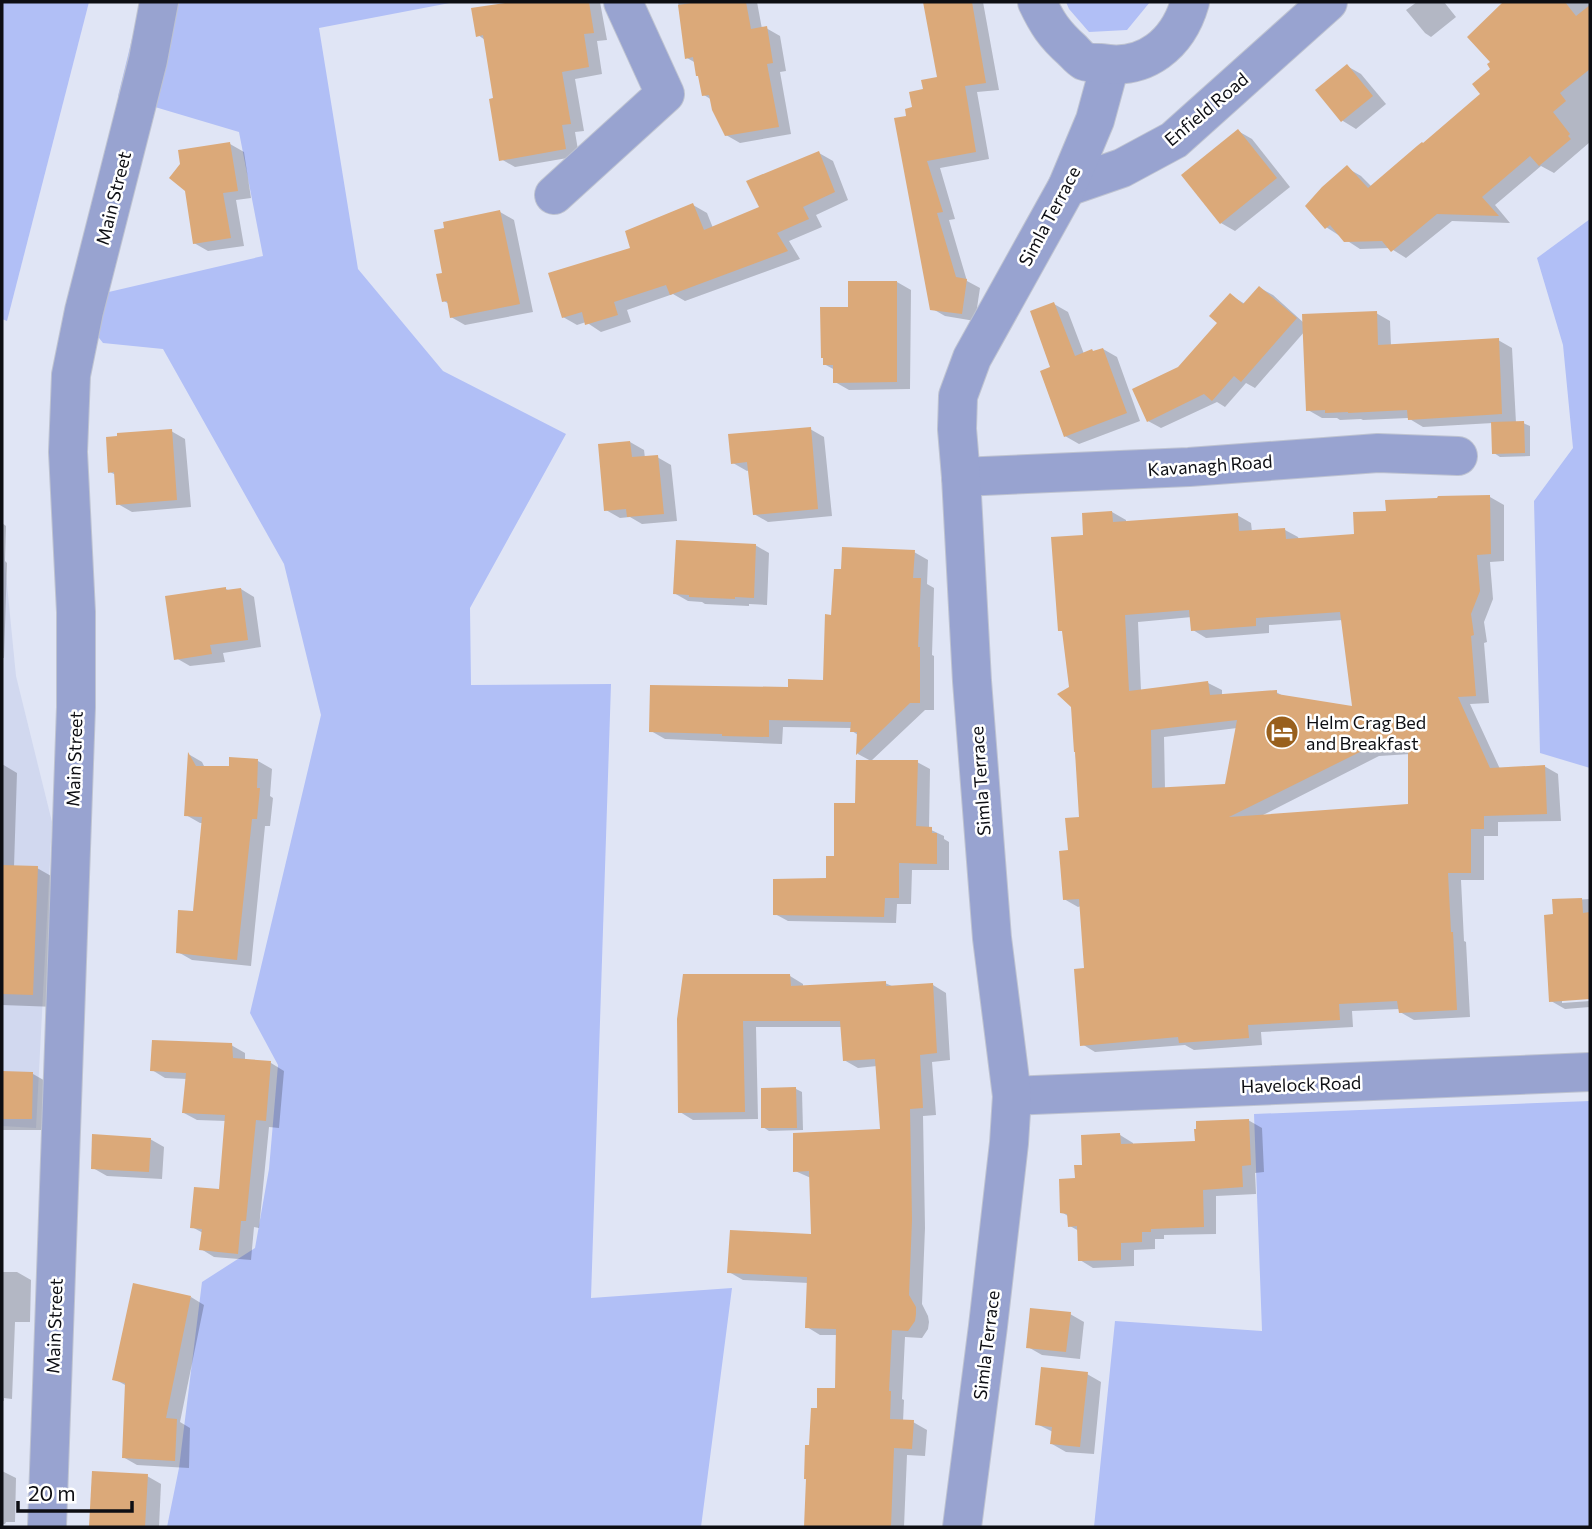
<svg xmlns="http://www.w3.org/2000/svg" width="1592" height="1529" viewBox="0 0 1592 1529" font-family="Commissioner,sans-serif">
	<style>
		.built { fill: #d1d8ef }
		.green { fill: #b1bff6 }
		.shadow { fill: #0003; fill-rule: evenodd }
		.building { fill: #dba979; fill-rule: evenodd }
		.lines { fill: none; stroke-linecap: round; stroke-linejoin: round }
		.minor-casing { stroke: #bec3d1; stroke-width: 40 }
		.tertiary-casing { stroke: #bec3d1; stroke-width: 40 }
		.minor { stroke: #98a3d0; stroke-width: 38 }
		.tertiary { stroke: #98a3d0; stroke-width: 38 }
		.labels { text-anchor: middle; dominant-baseline: central; stroke-width: 5; stroke-linejoin: round; paint-order: stroke }
		.street-label { font-size: 18px; fill: #0d0e13; stroke: #fff }
		.poi-label { font-size: 18px; fill: #0d0e13; stroke: #fff; text-anchor: start }
	</style>
	<rect width="100%" height="100%" fill="#e0e5f5"/>
	<polygon class="built" points="2,534 16,676 52,822 36,1128 2,1126"/>
	<g class="green">
		<polygon points="2,2 89,2 7,321 2,319"/>
		<polygon points="141,2 455,2 319,28 358,269 443,371 566,434 470,608 471,685 611,684 591,1298 732,1288 701,1527 167,1527 179,1468 202,1282 255,1248 269,1169 278,1065 250,1013 321,715 284,564 163,349 103,343 70,301 263,256 239,132 118,96"/>
		<polygon points="1066,2 1150,2 1127,30 1089,32 1069,9"/>
		<polygon points="1590,219 1590,768 1540,753 1534,501 1573,448 1563,345 1537,258"/>
		<polygon points="1590,1101 1590,1527 1094,1527 1115,1321 1262,1331 1254,1114"/>
	</g>
	<g class="shadow">
		<polygon points="522,2 600,2 607,40 597,41 602,74 575,79 584,131 575,132 579,156 515,167 501,159 495,100 485,40 478,35 473,10"/>
		<polygon points="678,2 757,2 762,29 766,28 780,36 786,71 780,72 791,134 740,143 726,135 712,100 704,95 696,63 687,58"/>
		<polygon points="925,2 983,2 999,90 977,92 989,159 940,168 955,219 949,220 967,281 980,288 975,321 945,316 931,308 908,118 925,91 939,79"/>
		<polygon points="1417,2 1444,2 1456,17 1431,37 1425,33 1406,10"/>
		<polygon points="1505,2 1590,2 1590,142 1554,173 1541,166 1495,205 1510,223 1452,221 1406,258 1390,248 1360,249 1326,227 1347,168 1361,176 1372,187 1482,94 1493,69 1493,62 1470,37"/>
		<polygon points="1347,66 1361,74 1386,104 1356,129 1343,121 1318,90"/>
		<polygon points="1238,131 1252,139 1290,187 1235,231 1221,223"/>
		<polygon points="230,144 244,152 251,198 236,200 244,246 208,251 194,243"/>
		<polygon points="819,153 833,161 848,200 816,215 822,227 789,241 800,259 685,301 673,294 627,310 631,322 601,332 586,322 577,325 563,317 633,249 693,205 707,213 713,228 761,208"/>
		<polygon points="500,212 514,220 533,312 465,325 451,317 449,304 444,301 444,274"/>
		<polygon points="897,282 911,290 910,389 849,390 835,382 835,370 824,364 850,309"/>
		<polygon points="1260,288 1273,295 1304,323 1376,313 1390,321 1391,346 1498,340 1512,348 1516,423 1523,423 1530,426 1530,456 1500,457 1494,453 1493,423 1423,427 1408,418 1363,420 1361,419 1340,420 1337,418 1322,418 1308,410 1305,331 1255,388 1246,383 1225,407 1217,402 1161,428 1148,421 1179,369 1219,323 1230,295 1245,304"/>
		<polygon points="1054,304 1068,312 1084,354 1103,349 1117,357 1140,421 1079,444 1065,436 1052,368"/>
		<polygon points="810,429 824,437 832,516 768,522 754,514 750,470 747,471 733,463"/>
		<polygon points="171,431 185,439 191,507 132,512 118,504 116,475 110,472"/>
		<polygon points="630,442 644,450 645,458 657,457 671,465 677,521 642,524 630,517 620,518 606,510"/>
		<path d="M1490,497L1504,505V561L1490,562L1493,599L1484,622L1487,642L1484,643L1489,703L1470,704L1500,769L1544,766L1558,774L1561,821L1498,822V836H1484V880H1461L1464,941L1466,942L1470,1017L1414,1020L1400,1012V1009L1352,1011L1353,1027L1261,1032L1262,1045L1194,1050L1185,1045L1095,1052L1082,1044L1086,970L1081,906L1078,907L1064,899L1069,852L1081,819L1070,688L1064,632L1060,630L1085,536L1112,512L1126,520V523L1237,515L1251,523L1252,532L1285,530L1298,537L1299,540L1355,535L1388,512ZM1192,617L1193,630L1206,638L1269,633V625L1343,620L1354,709L1285,697L1276,692L1222,696V690L1208,683L1141,691L1138,622ZM1237,728L1226,786L1165,789L1164,737ZM1410,754V805L1259,817L1379,756Z"/>
		<polygon points="2,523 6,526 5,561 7,563 4,658 2,658"/>
		<polygon points="755,545 769,553 767,605 749,604 749,606 705,604 702,602 688,601 674,593"/>
		<polygon points="914,552 928,560 927,584 934,588 932,655 934,656 934,710 925,710 871,761 858,754 858,735 852,731 852,728 783,727 782,744 665,739 651,731 790,689 825,682 833,617"/>
		<polygon points="226,589 230,591 241,589 254,597 261,647 223,653 225,662 190,666 176,658 167,597"/>
		<polygon points="190,755 202,762 205,768 230,768 258,761 272,769 270,796 273,798 270,826 265,826 251,966 192,960 178,952 194,913 204,823 200,823 186,815"/>
		<polygon points="917,762 930,769 929,829 944,836 944,839 949,842 949,870 912,870 911,904 897,904 896,923 788,921 775,914 827,880 857,805"/>
		<polygon points="2,764 17,773 14,867 37,868 60,881 56,1007 2,1005"/>
		<polygon points="1590,899 1590,997 1562,999 1562,1003 1590,1001 1590,1007 1565,1009 1551,1001 1554,901"/>
		<polygon points="790,976 803,984 803,987 885,983 894,987 933,985 946,993 950,1060 932,1062 936,1115 923,1116 925,1228 922,1304 928,1316 929,1322 928,1329 922,1338 905,1337 902,1399 904,1400 903,1422 913,1422 927,1430 925,1456 907,1455 904,1527 806,1527 807,1447 811,1447 819,1410 837,1390 837,1335 820,1335 807,1327 809,1283 743,1280 729,1272 813,1236 811,1178 795,1171 881,1131 877,1066 858,1068 844,1060 842,1027 756,1027 758,1119 693,1120 680,1112 678,1019"/>
		<polygon points="231,1045 245,1053 245,1061 271,1063 284,1071 279,1128 269,1127 259,1228 254,1227 251,1260 214,1257 201,1249 203,1233 192,1227 221,1191 226,1121 197,1120 184,1113 187,1079 165,1078 152,1070"/>
		<polygon points="2,1073 33,1074 54,1086 53,1130 2,1130"/>
		<polygon points="796,1089 802,1092 803,1130 769,1131 763,1127"/>
		<polygon points="1248,1120 1262,1128 1264,1172 1255,1173 1256,1194 1216,1196 1216,1234 1164,1235 1164,1239 1155,1239 1155,1249 1134,1250 1134,1266 1093,1268 1080,1260 1079,1231 1070,1226 1069,1217 1062,1212 1084,1167 1120,1135 1133,1143 1133,1146 1197,1143"/>
		<polygon points="150,1139 164,1147 162,1179 107,1176 93,1168"/>
		<polygon points="2,1272 17,1272 31,1280 30,1322 15,1322 12,1399 4,1398 4,1401 2,1401"/>
		<polygon points="191,1297 204,1305 180,1422 190,1428 189,1468 137,1465 123,1457 127,1386 114,1379"/>
		<polygon points="1070,1314 1084,1322 1080,1359 1042,1355 1028,1347"/>
		<polygon points="1087,1374 1101,1382 1094,1454 1066,1452 1052,1444 1053,1432 1037,1424"/>
		<polygon points="2,1471 16,1478 15,1522 6,1522 5,1524 2,1524"/>
		<polygon points="94,1473 147,1476 161,1484 159,1527 91,1527"/>
	</g>
	<g class="building">
		<polygon points="511,2 589,2 594,33 584,34 589,67 562,72 571,124 562,125 566,149 499,161 489,99 493,98 483,35 476,37 471,8"/>
		<polygon points="698,2 746,2 751,29 767,26 773,63 767,64 779,127 725,136 712,110 709,95 702,96 698,76 696,76 693,57 685,59 678,5"/>
		<polygon points="923,2 972,2 986,83 965,86 976,152 927,161 943,212 937,213 956,277 967,279 962,314 930,310 894,118 906,116 905,109 912,107 909,92 923,89 921,80 937,77"/>
		<polygon points="1503,2 1565,2 1576,16 1590,5 1590,69 1560,93 1566,101 1553,112 1570,134 1568,136 1571,139 1539,166 1530,156 1482,197 1499,216 1437,214 1391,252 1382,241 1344,242 1330,225 1325,229 1305,206 1322,187 1347,165 1368,188 1417,146 1422,142 1423,143 1480,94 1472,84 1490,69 1487,64 1490,62 1467,37"/>
		<polygon points="1347,64 1373,96 1341,122 1315,90"/>
		<polygon points="1238,129 1277,178 1220,224 1181,175"/>
		<polygon points="230,142 238,191 223,193 231,238 193,244 185,191 169,178 180,164 178,150"/>
		<polygon points="819,151 835,192 803,207 809,219 777,233 788,251 670,295 666,285 614,302 618,315 585,325 582,312 562,318 548,273 630,248 625,231 693,203 704,230 759,207 746,181"/>
		<polygon points="500,210 520,304 450,318 447,301 442,302 436,274 442,273 434,230 444,228 443,222"/>
		<polygon points="848,281 897,281 897,382 833,383 833,365 823,365 823,358 821,358 820,307 848,307"/>
		<polygon points="1259,286 1297,318 1241,382 1234,376 1212,401 1204,394 1147,422 1132,389 1178,367 1217,323 1209,316 1230,293 1243,304"/>
		<polygon points="1054,302 1075,356 1092,349 1093,351 1103,348 1127,413 1064,437 1040,371 1050,367 1030,311"/>
		<polygon points="1377,311 1378,345 1499,338 1502,414 1408,420 1407,410 1348,413 1348,412 1325,413 1325,410 1306,411 1302,314"/>
		<polygon points="1524,421 1525,453 1492,454 1491,422"/>
		<polygon points="811,427 818,509 753,515 747,462 731,464 728,434"/>
		<polygon points="172,429 177,500 116,505 114,472 108,473 106,437 117,436 117,433"/>
		<polygon points="630,441 632,457 658,455 664,514 627,517 626,509 604,511 598,444"/>
		<path d="M1490,495L1491,554L1477,555L1480,591L1471,614L1474,635L1471,636L1476,696L1458,697L1490,768L1545,765L1547,814L1484,816V829H1471V873H1448L1451,932H1453L1457,1010L1399,1013L1397,1001L1339,1004L1340,1020L1248,1025L1249,1038L1179,1043L1178,1037L1080,1046L1074,969L1084,968L1079,899L1063,900L1059,851L1068,850L1065,818L1079,817L1075,752H1074L1071,707L1057,694L1069,687L1062,631H1058L1051,537L1083,535L1082,513L1112,511L1113,522L1238,513L1239,531L1285,528L1286,539L1354,534L1353,512L1386,511L1385,500L1437,498L1438,496ZM1189,610L1191,631L1256,626V618L1340,612L1352,706L1277,694V690L1210,695L1208,681L1129,691L1125,615ZM1237,720L1225,784L1152,788L1151,730ZM1408,746V804L1229,817L1364,750Z"/>
		<polygon points="676,540 756,544 754,598 735,597 735,599 689,597 689,595 673,594"/>
		<polygon points="842,547 915,550 913,578 921,578 918,647 920,647 920,703 910,703 856,755 857,732 850,732 851,722 769,720 769,737 722,736 722,734 649,732 650,685 788,687 788,679 823,680 825,614 831,615 834,569 841,569"/>
		<polygon points="226,587 226,590 241,588 248,640 210,645 212,654 174,660 165,596"/>
		<polygon points="188,752 196,766 229,766 229,757 258,759 257,788 260,788 257,819 252,819 237,960 176,953 178,910 193,911 202,817 184,816"/>
		<polygon points="856,760 918,760 916,826 932,827 932,833 937,833 937,864 899,863 899,898 885,898 884,917 773,915 773,879 826,878 826,856 834,856 834,803 855,803"/>
		<polygon points="2,865 38,866 33,995 2,994"/>
		<polygon points="1582,898 1583,913 1590,912 1590,999 1549,1002 1544,915 1553,914 1552,899"/>
		<polygon points="683,974 790,974 791,986 886,981 886,986 933,983 937,1053 920,1055 923,1108 910,1109 912,1220 909,1295 916,1307 916,1314 915,1321 908,1331 892,1330 889,1391 891,1391 890,1419 914,1420 912,1449 894,1448 891,1527 804,1527 806,1479 804,1479 805,1445 809,1445 811,1408 817,1408 817,1388 835,1388 836,1329 805,1328 807,1277 727,1273 730,1230 811,1234 809,1171 793,1172 793,1133 880,1129 875,1059 843,1061 840,1021 743,1021 745,1112 678,1113 677,1019"/>
		<polygon points="152,1040 232,1043 233,1058 271,1061 266,1121 256,1120 246,1221 241,1221 238,1254 199,1250 202,1229 190,1228 194,1187 219,1189 225,1115 182,1113 186,1073 150,1071"/>
		<polygon points="2,1071 33,1072 32,1119 2,1119"/>
		<polygon points="796,1087 797,1128 761,1128 761,1088"/>
		<polygon points="1249,1119 1251,1165 1242,1166 1243,1187 1203,1190 1204,1227 1151,1229 1151,1232 1142,1232 1142,1242 1121,1243 1121,1260 1078,1261 1077,1226 1068,1227 1067,1214 1060,1213 1059,1179 1075,1178 1074,1165 1082,1165 1081,1135 1120,1133 1121,1144 1195,1141 1194,1129 1196,1129 1196,1121"/>
		<polygon points="92,1134 151,1138 149,1172 91,1169"/>
		<polygon points="133,1283 191,1296 166,1418 177,1419 175,1461 122,1458 125,1383 112,1380"/>
		<polygon points="1030,1308 1071,1312 1066,1352 1026,1348"/>
		<polygon points="1041,1367 1088,1372 1080,1447 1050,1444 1052,1427 1035,1425"/>
		<polygon points="92,1471 148,1474 145,1527 89,1527"/>
	</g>
	<g class="lines">
		<defs>
			<g id="minor">
				<polyline points="1067,187 1122,168 1174,140 1328,2"/>
				<polyline points="554,195 665,94 623,2"/>
				<polyline points="961,477 1189,467 1378,453 1458,456"/>
				<polyline points="1012,1096 1590,1072"/>
				<polyline points="47,1527 76,707 76,612 68,452 71,375 84,311 148,60 159,2"/>
				<polyline points="962,1527 988,1326 1009,1143 1012,1096 992,938 972,681 961,477 957,429 958,396 972,358 1067,187 1095,120 1110,65"/>
			</g>
			<path id="tertiary" d="M1037,2C1047,23 1054,34 1072,50C1075,53 1080,59 1084,61C1089,63 1096,63 1101,63C1145,71 1178,44 1190,2"/>
		</defs>
		<use href="#minor" class="minor-casing"/>
		<use href="#tertiary" class="tertiary-casing"/>
		<use href="#minor" class="minor"/>
		<use href="#tertiary" class="tertiary"/>
	</g>
	<defs>
		<symbol id="hotel-disc" viewBox="-11 -11 22 22"><circle r="9.5" fill="#99601d" stroke="#fff"/><path d="M-6-4.5h1.5V1H6V5H4.5V3h-9V5H-6ZM-4 0a1.8 1.8 0 1 1 3.6 0ZM.5 0V-2.5h3Q6-2.5 6 0Z" fill="#fff"/></symbol>
	</defs>
	<g fill-rule="evenodd">
		<use href="#hotel-disc" x="1263" y="713" width="38" height="38"/>
	</g>
	<g class="labels">
		<g class="street-label">
			<text transform="translate(1206 109) rotate(-40)">Enfield Road</text>
			<text transform="translate(113 198) rotate(-76)">Main Street</text>
			<text transform="translate(1049 216) rotate(-62)">Simla Terrace</text>
			<text transform="translate(1210 465) rotate(-4)">Kavanagh Road</text>
			<text transform="translate(74 759) rotate(-88)">Main Street</text>
			<text transform="translate(980 781) rotate(-94)">Simla Terrace</text>
			<text transform="translate(1301 1084) rotate(-2)">Havelock Road</text>
			<text transform="translate(54 1326) rotate(-88)">Main Street</text>
			<text transform="translate(986 1345) rotate(-83)">Simla Terrace</text>
		</g>
		<g class="poi-label">
			<text x="1306" y="722">Helm Crag Bed<tspan x="1306" dy="21">and Breakfast</tspan></text>
		</g>
	</g>
	<rect width="1592" height="1529" fill="none" stroke="#0d0e13" stroke-width="7"/>
	<path d="M18 1501v10h114v-10" fill="none" stroke="#0d0e13" stroke-width="3.5"/>
	<text x="28" y="1501" font-size="21" fill="#0d0e13" stroke="#ffffff" stroke-width="5" paint-order="stroke">20 m</text>
</svg>
